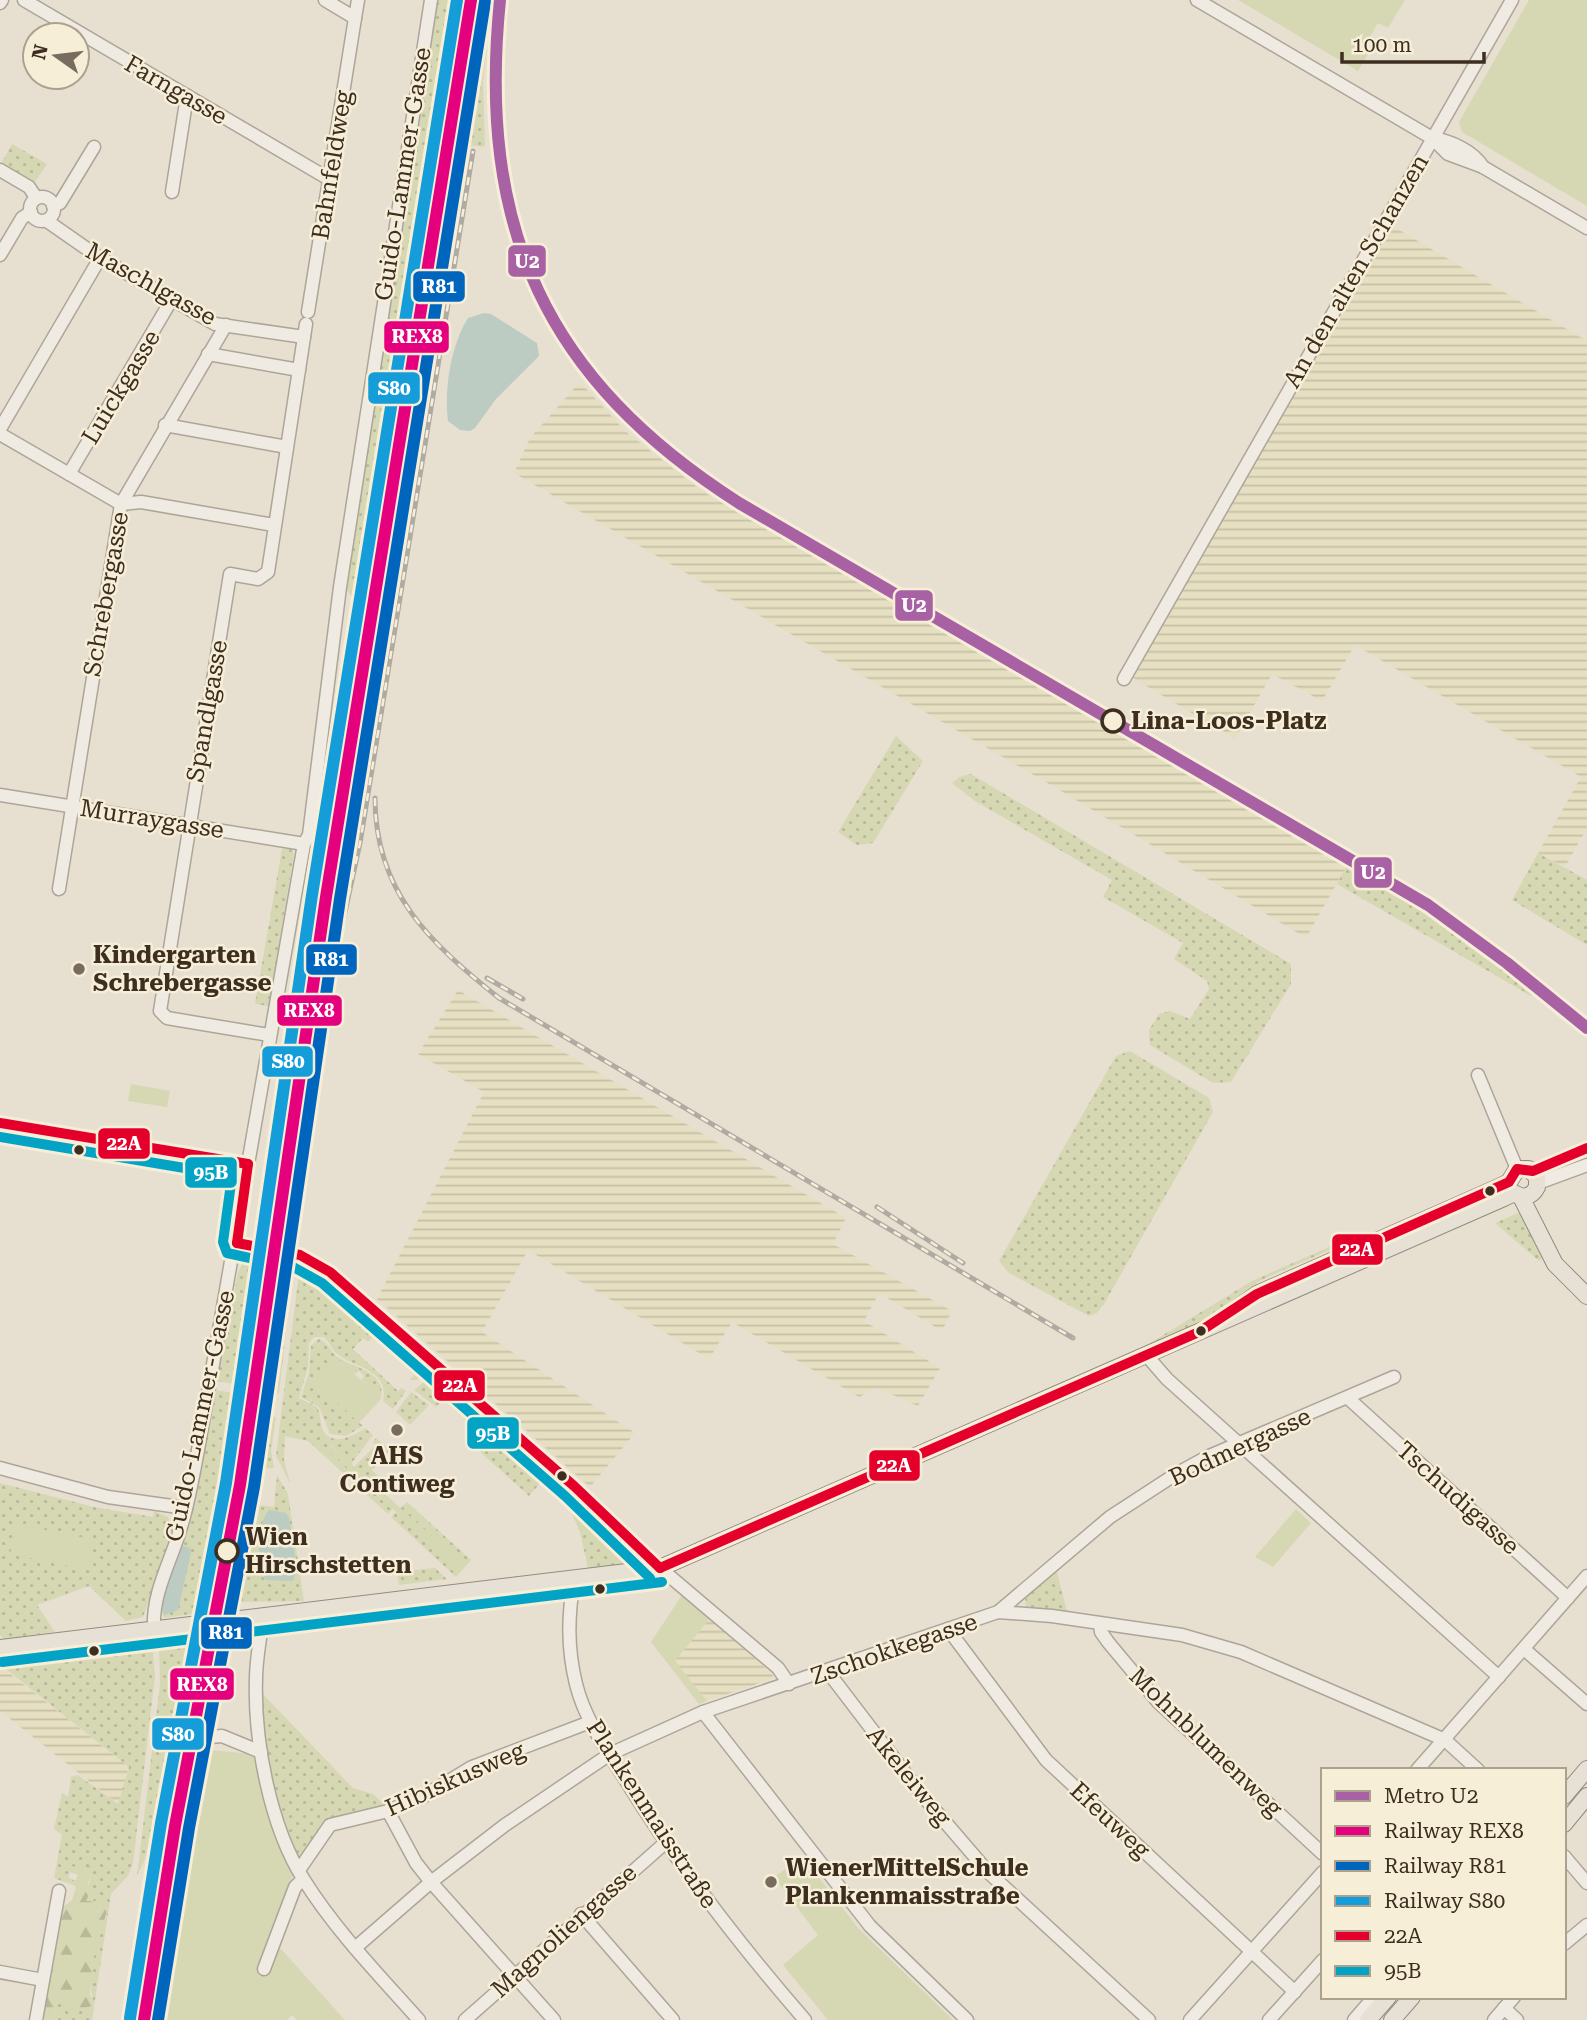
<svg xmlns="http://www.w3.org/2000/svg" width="1587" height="2020" viewBox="0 0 1587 2020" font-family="'Roboto Serif',serif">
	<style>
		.farmland { fill: url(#farmland-rules) }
		.grass { fill: url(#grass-dots) }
		.forest { fill: url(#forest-firs) }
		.garden { fill: #d6d7b3 }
		.water { fill: #bcccc2 }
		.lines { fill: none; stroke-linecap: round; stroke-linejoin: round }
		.minor-casing { stroke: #ada599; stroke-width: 15 }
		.major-casing { stroke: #928b80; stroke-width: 18 }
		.minor { stroke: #efebe3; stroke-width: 12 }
		.major { stroke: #e6e1d4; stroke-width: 16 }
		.rail-casing { stroke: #afaaa2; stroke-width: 5 }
		.rail { stroke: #f7eed8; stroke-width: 2.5; stroke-dasharray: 8; stroke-linecap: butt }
		.bus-1-casing { stroke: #f7eed8; stroke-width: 16 }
		.bus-2-casing { stroke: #f7eed8; stroke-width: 16 }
		.bus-1 { stroke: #e4002b; stroke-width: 10 }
		.bus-2 { stroke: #03a3c5; stroke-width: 10 }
		.rail-1-casing { stroke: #f7eed8; stroke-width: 18 }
		.rail-2-casing { stroke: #f7eed8; stroke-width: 18 }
		.rail-3-casing { stroke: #f7eed8; stroke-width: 18 }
		.rail-1 { stroke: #e5007d; stroke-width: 12 }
		.rail-2 { stroke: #0065bd; stroke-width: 12 }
		.rail-3 { stroke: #159dd9; stroke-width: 12 }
		.metro-1-casing { stroke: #f7eed8; stroke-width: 18 }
		.metro-1 { stroke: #a862a4; stroke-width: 12 }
		.stop-dot { fill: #f7eed8; stroke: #3d2e20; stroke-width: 3.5 }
		.poi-dot { fill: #786c5e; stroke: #f7eed8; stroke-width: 2.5 }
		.bus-dot { fill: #3d2e20; stroke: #f7eed8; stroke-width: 2.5 }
		.labels { text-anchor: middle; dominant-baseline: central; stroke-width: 5; stroke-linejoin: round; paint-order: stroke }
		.street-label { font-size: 24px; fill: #3d2e20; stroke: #f7eed8 }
		.stop-label { font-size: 24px; font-weight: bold; fill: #3d2e20; stroke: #f7eed8; text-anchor: start }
		.poi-label { font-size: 24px; font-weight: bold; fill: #3d2e20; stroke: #f7eed8; text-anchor: start }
		.line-badge { stroke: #f7eed8; stroke-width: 2.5 }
		.badge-label { font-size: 19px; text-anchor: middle; font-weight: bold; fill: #fff }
	</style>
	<defs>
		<pattern id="farmland-rules" width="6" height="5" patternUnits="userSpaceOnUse" patternTransform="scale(1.75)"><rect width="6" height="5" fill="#e6dfc2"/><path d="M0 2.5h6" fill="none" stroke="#c6c0a6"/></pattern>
		<pattern id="grass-dots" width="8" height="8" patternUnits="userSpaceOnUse" patternTransform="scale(1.75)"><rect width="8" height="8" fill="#d6d7b3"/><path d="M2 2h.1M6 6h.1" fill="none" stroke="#b9b99a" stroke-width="1.8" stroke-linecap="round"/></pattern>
		<pattern id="forest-firs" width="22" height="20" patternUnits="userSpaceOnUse" patternTransform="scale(1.75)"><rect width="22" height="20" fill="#d6d7b3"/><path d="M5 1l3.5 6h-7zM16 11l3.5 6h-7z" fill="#b9b99a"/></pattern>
	</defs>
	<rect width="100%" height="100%" fill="#e7e0d1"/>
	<g class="farmland">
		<polygon points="1389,224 1587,341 1587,828 1565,867 1538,853 1581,777 1355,645 1322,701 1272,674 1235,739 1133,678"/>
		<polygon points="580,382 625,431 702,491 1346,867 1306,938 1056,788 514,473 530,438"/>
		<polygon points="458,990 846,1218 833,1244 952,1311 942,1331 879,1293 864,1321 940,1368 918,1406 877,1388 859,1397 732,1322 709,1359 528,1250 482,1332 635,1433 590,1487 377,1299 484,1092 418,1054"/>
		<polygon points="710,1618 773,1675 771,1679 707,1701 674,1661"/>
		<polygon points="0,1666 129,1767 118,1804 0,1711"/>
	</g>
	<g class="grass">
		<polygon points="435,0 457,0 356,625 354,600 344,586"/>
		<polygon points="477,0 492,0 483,81 485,143 484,147 468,145 360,816 315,1040 311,1039 330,910"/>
		<polygon points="12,144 47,164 34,183 1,164"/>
		<polygon points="896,736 923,761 873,843 857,845 838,832"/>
		<polygon points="971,774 1291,964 1291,984 1231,1082 1213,1083 1150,1045 1149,1030 1159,1014 1170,1011 1190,1019 1209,989 1207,981 1174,959 1183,943 1103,897 1112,880 975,801 952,783 959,777"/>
		<polygon points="290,848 294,853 269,1006 255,1004 282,849"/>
		<polygon points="1538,853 1587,880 1587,945 1512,900"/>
		<polygon points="1346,867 1438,919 1534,991 1531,996 1337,884"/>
		<polygon points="1130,1051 1209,1098 1213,1112 1104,1304 1097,1313 1089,1316 1009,1273 999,1261 1116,1056"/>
		<polygon points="1520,1212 1543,1257 1539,1261 1495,1223"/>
		<polygon points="1347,1239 1348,1242 1261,1280 1199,1324 1146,1348 1145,1346 1252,1281"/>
		<polygon points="256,1255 235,1384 217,1381 238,1272 245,1259"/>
		<polygon points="279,1258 294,1264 279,1393 260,1391 276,1295"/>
		<path d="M303,1268L333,1289L423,1373L417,1380H410L414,1375L373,1337L368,1342L363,1338L353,1349L398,1391L402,1388L406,1391L393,1409L383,1401C390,1369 354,1368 337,1354C331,1349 330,1342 324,1337H314L309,1343L308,1367L299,1398L317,1407C321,1415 320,1423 323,1430C331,1447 355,1436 365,1428L373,1435L351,1464L330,1444L326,1448L393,1509L388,1514L308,1441L285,1436L284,1460L290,1483L276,1456L299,1273Z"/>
		<path d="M319,1339C330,1343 330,1352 339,1358C355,1368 387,1372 381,1399L361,1380L364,1376L359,1371L355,1374L335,1357L313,1380L363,1426L346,1436L330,1434L319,1407L301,1397L309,1373L311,1345Z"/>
		<polygon points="429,1378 473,1418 469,1423 443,1400 436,1407 414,1390"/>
		<polygon points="216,1390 234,1393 198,1613 164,1618 160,1606 162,1596 188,1527"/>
		<polygon points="411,1392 429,1405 410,1425 396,1412"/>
		<polygon points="256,1414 276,1417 271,1451 274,1468 258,1469 250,1504 274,1507 277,1475 288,1494 304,1601 241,1602 223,1610"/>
		<polygon points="482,1425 543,1480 529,1496 468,1441"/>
		<polygon points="376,1438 390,1450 372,1470 378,1476 372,1483 354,1467 376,1445 373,1442"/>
		<polygon points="0,1483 94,1507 153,1517 154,1511 168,1517 173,1532 143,1617 126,1621 89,1586 37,1605 55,1632 4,1639 0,1635"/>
		<polygon points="577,1500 641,1556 641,1564 588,1568 580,1532 569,1507"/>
		<polygon points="407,1502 471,1560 456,1577 391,1517 396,1512 458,1567 461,1563 400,1508"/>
		<polygon points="435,1568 447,1579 399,1585 397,1572"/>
		<polygon points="1056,1568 1067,1611 1026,1607 1025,1597"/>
		<polygon points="183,1637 188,1641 189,1649 158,1830 151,1830 145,1859 137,1876 160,1684 159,1645 166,1638"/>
		<path d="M152,1644L155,1676L133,1863L128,1876L111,1894L92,2020H58L54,2018L58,1994L93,1997C84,1974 96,1938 106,1916L86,1901L92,1869L81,1871L73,1866L68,1877L75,1881L73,1885L54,1878L62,1835L54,1829L62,1793L68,1797L71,1777L78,1775L118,1804L129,1767L2,1666L0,1659Z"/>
		<polygon points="260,1691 353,1788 373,1794 388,1808 332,1819 298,1860 277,1810 269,1777"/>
		<polygon points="200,1724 202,1741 156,2020 148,2020"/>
	</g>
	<polygon class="forest" points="73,1866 81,1871 89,1866 93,1869 88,1884 91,1890 86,1901 100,1901 107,1911 95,1950 90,1989 91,2006 70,2013 58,1995 54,2018 58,2020 42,2020 62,1908 72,1900 76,1887 73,1885 78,1875 70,1872"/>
	<g class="garden">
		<polygon points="1238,0 1405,0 1388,28 1378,23 1362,50 1368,54 1358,71"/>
		<polygon points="1529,0 1587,0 1587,206 1462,132 1459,122"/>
		<polygon points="131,1084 170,1091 167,1107 128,1101"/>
		<polygon points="335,1356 381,1399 359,1423 313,1380"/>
		<polygon points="329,1444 462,1563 458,1568 326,1448"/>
		<polygon points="1296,1509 1311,1523 1273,1567 1255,1557"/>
		<polygon points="16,1524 95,1540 89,1570 10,1554"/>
		<polygon points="684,1592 710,1618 675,1661 707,1701 699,1704 651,1642"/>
		<polygon points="210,1750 253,1754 272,1827 294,1871 272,1939 345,2020 297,2020 292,2015 287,2020 166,2020 205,1755"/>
		<polygon points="803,1857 858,1928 953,2020 828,2020 783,1965 818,1935 774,1877"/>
	</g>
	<g class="water">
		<path d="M484,313L491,314L537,343L539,356L496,399L475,428L470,431L460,430L448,421C444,389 451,345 468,318Z"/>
		<path d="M269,1510L286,1513L289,1518L297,1568L293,1581L265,1580C258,1559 254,1529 269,1510Z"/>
		<path d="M183,1546L190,1548L191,1553L178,1610L164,1615C155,1599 174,1560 183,1546Z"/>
	</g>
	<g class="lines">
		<defs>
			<g id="minor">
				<polyline points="24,0 329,179"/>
				<polyline points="325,0 355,18 358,0"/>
				<path d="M1197,0L1432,138C1451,141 1473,151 1483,167L1587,228"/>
				<polyline points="0,3 2,0"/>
				<polyline points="1432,138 1448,154 1483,167"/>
				<polyline points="0,170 29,187 35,196"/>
				<polyline points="172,192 187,96"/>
				<circle cx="42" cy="209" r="12"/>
				<polyline points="53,206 60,203 94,147"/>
				<polyline points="47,221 100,258 215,324 304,337"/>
				<polyline points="0,255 22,218 31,212"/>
				<polyline points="308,312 355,18"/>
				<polyline points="208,354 299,370"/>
				<polyline points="165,425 287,447"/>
				<polyline points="0,429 100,258"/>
				<polyline points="0,434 121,504 141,502 274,525"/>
				<polyline points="69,474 172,299"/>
				<polyline points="1124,679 1512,0"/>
				<polyline points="0,795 304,844"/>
				<polyline points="59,889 121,504 226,325"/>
				<polyline points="269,1035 167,1018 160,1011 230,574 258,579 268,572 306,324"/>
				<polyline points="1478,1075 1517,1169"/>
				<polyline points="0,1123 248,1164"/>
				<polyline points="1533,1171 1587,1148"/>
				<polyline points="1538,1183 1587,1165"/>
				<polyline points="237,1243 300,1255 330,1272 574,1486 660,1568 778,1668 789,1684"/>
				<polyline points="1147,1356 1167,1379 1499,1677"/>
				<polyline points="1348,1398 1568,1598"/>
				<polyline points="0,1468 108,1497 186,1508"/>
				<path d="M574,1579C568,1616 567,1647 576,1684C585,1721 610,1755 630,1787C682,1871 740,1945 805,2020"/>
				<polyline points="998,1612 1110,1517 1176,1474 1207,1457 1394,1377"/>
				<path d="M263,1615C261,1636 256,1658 256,1679C254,1741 270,1827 304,1880C336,1931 379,1975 419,2020"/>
				<polyline points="1100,1624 1101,1632 1108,1642 1158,1702 1323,1854"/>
				<path d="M154,1629C152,1592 171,1562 181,1527C189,1502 193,1475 198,1450C235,1248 267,1046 304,844L309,835L340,587L431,0"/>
				<polyline points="948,1629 1046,1760 1295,1992"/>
				<polyline points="1524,1649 1587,1704"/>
				<polyline points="828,1672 922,1795 988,1872 1149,2020"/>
				<polyline points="703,1712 870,1926 967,2020"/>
				<polyline points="1417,1770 1587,1576"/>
				<polyline points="388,1811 416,1863 431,1882 554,2020"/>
				<polyline points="1564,1856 1587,1883"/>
				<polyline points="299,1870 330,1825 388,1811 424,1796 472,1767 590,1722"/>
				<polyline points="581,1914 673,2020"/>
				<polyline points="1564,1944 1587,1925"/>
				<polyline points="355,1948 431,1882 505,1825 610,1754 703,1712 998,1612 1052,1616 1182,1635 1241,1652 1445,1740 1478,1770"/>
				<polyline points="264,1969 295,1887 303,1879"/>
				<polyline points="0,1972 43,1980"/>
				<polyline points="1504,2008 1517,2020"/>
				<polyline points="36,2020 59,1891"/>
				<polyline points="158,2020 202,1747 210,1737 222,1736 261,1752"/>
				<polyline points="465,2020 665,1843"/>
				<polyline points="1190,2020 1323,1872"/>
				<polyline points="1269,2020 1323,1960"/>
				<polyline points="1354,2020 1374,1997"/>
				<polyline points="1494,2020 1514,1997"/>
			</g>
			<g id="major">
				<polyline points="1521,1197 1555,1264 1587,1296"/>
				<path d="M0,1648L660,1568L1504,1198L1514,1193C1523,1199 1532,1197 1537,1187V1177L1529,1169H1517L1509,1182L1499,1187L1257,1294L1218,1322"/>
				<polyline points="1564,1796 1587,1769"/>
				<polyline points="1564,1824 1587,1796"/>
				<polyline points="1368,2020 1388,1997"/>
				<polyline points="1392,2020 1412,1997"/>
			</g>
		</defs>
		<use href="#minor" class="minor-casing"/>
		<use href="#major" class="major-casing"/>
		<use href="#minor" class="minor"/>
		<use href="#major" class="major"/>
		<defs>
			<g id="rail">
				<path d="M375,798C375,892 430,943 499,998L1073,1338"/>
				<polyline points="487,978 523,999"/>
				<polyline points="877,1207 963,1263"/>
				<polyline points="281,1208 360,843 473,151"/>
			</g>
		</defs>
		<use href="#rail" class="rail-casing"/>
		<use href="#rail" class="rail"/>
		<defs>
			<g id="bus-1">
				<polyline points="0,1123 248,1164"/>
				<polyline points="237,1243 300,1255 330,1272 574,1486 660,1568"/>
				<polyline points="237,1243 248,1164"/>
				<polyline points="660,1568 1199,1332 1257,1294 1509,1182 1517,1169 1533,1171 1587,1148"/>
			</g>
			<g id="bus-2">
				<polyline points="0,1137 232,1176 223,1242 227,1253 295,1268 322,1283 565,1496 650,1578"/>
				<polyline points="2,1662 662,1582"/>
			</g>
		</defs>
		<use href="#bus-1" class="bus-1-casing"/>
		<use href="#bus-2" class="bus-2-casing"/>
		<use href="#bus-1" class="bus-1"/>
		<use href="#bus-2" class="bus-2"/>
		<defs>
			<polyline id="rail-1" points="144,2020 175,1826 240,1485 326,897 471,0"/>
			<polyline id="rail-2" points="158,2020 189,1828 254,1487 340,899 485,2"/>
			<polyline id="rail-3" points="130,2018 161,1823 226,1483 312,895 457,0"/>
		</defs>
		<use href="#rail-1" class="rail-1-casing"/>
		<use href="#rail-2" class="rail-2-casing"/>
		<use href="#rail-3" class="rail-3-casing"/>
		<use href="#rail-1" class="rail-1"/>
		<use href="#rail-2" class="rail-2"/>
		<use href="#rail-3" class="rail-3"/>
		<defs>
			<path id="metro-1" d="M500,0C477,228 545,379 739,503L1428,905L1507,963L1587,1028"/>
		</defs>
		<use href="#metro-1" class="metro-1-casing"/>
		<use href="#metro-1" class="metro-1"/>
	</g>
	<g class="stop-dot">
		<circle cx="1113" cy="721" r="11"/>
		<circle cx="227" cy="1551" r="11"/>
	</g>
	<g class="poi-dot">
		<circle cx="79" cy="969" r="7"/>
		<circle cx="397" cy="1430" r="7"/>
		<circle cx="771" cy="1882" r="7"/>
	</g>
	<g class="bus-dot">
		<circle cx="79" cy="1150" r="6"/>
		<circle cx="1490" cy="1191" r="6"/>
		<circle cx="1201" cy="1331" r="6"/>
		<circle cx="562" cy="1476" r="6"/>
		<circle cx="600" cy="1589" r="6"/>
		<circle cx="94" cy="1651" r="6"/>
	</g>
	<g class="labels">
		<g class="street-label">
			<text transform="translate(176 90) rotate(30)">Farngasse</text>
			<text transform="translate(332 165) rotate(-81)">Bahnfeldweg</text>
			<text transform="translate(403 174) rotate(-81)">Guido-Lammer-Gasse</text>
			<text transform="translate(1356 271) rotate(-60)">An den alten Schanzen</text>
			<text transform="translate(151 284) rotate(29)">Maschlgasse</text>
			<text transform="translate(121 387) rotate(-59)">Luickgasse</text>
			<text transform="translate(106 594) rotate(-80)">Schrebergasse</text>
			<text transform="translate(207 711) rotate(-80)">Spandlgasse</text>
			<text transform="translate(152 819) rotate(9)">Murraygasse</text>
			<text transform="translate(200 1416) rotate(-78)">Guido-Lammer-Gasse</text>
			<text transform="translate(1240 1447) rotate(-25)">Bodmergasse</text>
			<text transform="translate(1458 1498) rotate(42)">Tschudigasse</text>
			<text transform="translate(894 1649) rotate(-19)">Zschokkegasse</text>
			<text transform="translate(1206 1742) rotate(44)">Mohnblumenweg</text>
			<text transform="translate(909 1776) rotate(51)">Akeleiweg</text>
			<text transform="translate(455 1779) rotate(-24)">Hibiskusweg</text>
			<text transform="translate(652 1814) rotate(57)">Plankenmaisstraße</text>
			<text transform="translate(1110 1820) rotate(43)">Efeuweg</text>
			<text transform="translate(564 1931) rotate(-42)">Magnoliengasse</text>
		</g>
		<g class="stop-label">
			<text x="1131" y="721">Lina-Loos-Platz</text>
			<text x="245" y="1537">Wien<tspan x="245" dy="28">Hirschstetten</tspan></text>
		</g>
		<g class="poi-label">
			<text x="93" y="955">Kindergarten<tspan x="93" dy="28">Schrebergasse</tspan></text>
			<text x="397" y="1456" text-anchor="middle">AHS<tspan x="397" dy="28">Contiweg</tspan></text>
			<text x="785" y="1868">WienerMittelSchule<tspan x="785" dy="28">Plankenmaisstraße</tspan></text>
		</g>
	</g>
	<g class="line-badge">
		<rect x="507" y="244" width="40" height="34" rx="7" fill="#a862a4"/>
		<rect x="412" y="270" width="54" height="33" rx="7" fill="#0065bd"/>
		<rect x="383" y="320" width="67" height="34" rx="7" fill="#e5007d"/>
		<rect x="367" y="371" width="54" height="34" rx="7" fill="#159dd9"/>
		<rect x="894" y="589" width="40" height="33" rx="7" fill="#a862a4"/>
		<rect x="1353" y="856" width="40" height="33" rx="7" fill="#a862a4"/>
		<rect x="305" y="943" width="53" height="33" rx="7" fill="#0065bd"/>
		<rect x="276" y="994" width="67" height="33" rx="7" fill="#e5007d"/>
		<rect x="261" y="1045" width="53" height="33" rx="7" fill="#159dd9"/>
		<rect x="97" y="1127" width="54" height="33" rx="7" fill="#e4002b"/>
		<rect x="184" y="1156" width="54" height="33" rx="7" fill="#03a3c5"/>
		<rect x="1331" y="1233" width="53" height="33" rx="7" fill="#e4002b"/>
		<rect x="433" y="1369" width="53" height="33" rx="7" fill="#e4002b"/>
		<rect x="466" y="1416" width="54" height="34" rx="7" fill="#03a3c5"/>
		<rect x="868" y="1449" width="53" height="33" rx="7" fill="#e4002b"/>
		<rect x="200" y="1616" width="53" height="34" rx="7" fill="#0065bd"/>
		<rect x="169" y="1667" width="66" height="34" rx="7" fill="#e5007d"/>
		<rect x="151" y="1717" width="54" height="34" rx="7" fill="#159dd9"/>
	</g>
	<g class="badge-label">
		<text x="527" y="268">U2</text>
		<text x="439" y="293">R81</text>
		<text x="417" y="343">REX8</text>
		<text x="394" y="395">S80</text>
		<text x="914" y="612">U2</text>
		<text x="1373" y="879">U2</text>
		<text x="331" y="966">R81</text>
		<text x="309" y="1017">REX8</text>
		<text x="288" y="1068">S80</text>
		<text x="124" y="1150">22A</text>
		<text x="211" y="1179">95B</text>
		<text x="1357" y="1256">22A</text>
		<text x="460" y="1392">22A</text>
		<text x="493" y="1440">95B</text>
		<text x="894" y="1472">22A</text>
		<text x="226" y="1639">R81</text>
		<text x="202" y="1691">REX8</text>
		<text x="178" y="1741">S80</text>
	</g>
	<rect x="1321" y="1768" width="245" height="231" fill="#f7eed8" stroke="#ada18e" stroke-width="2"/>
	<rect x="1335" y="1791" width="35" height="10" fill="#a862a4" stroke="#ada18e" stroke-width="2"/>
	<text x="1384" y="1803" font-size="21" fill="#3d2e20">Metro U2</text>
	<rect x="1335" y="1826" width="35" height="10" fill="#e5007d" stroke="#ada18e" stroke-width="2"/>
	<text x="1384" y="1838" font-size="21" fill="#3d2e20">Railway REX8</text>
	<rect x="1335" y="1861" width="35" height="10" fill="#0065bd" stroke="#ada18e" stroke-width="2"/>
	<text x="1384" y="1873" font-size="21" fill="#3d2e20">Railway R81</text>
	<rect x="1335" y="1896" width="35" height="10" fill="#159dd9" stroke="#ada18e" stroke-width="2"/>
	<text x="1384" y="1908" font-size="21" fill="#3d2e20">Railway S80</text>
	<rect x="1335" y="1931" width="35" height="10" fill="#e4002b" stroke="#ada18e" stroke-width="2"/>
	<text x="1384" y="1943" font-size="21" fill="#3d2e20">22A</text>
	<rect x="1335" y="1966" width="35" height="10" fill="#03a3c5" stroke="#ada18e" stroke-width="2"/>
	<text x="1384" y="1978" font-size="21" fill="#3d2e20">95B</text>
	<g transform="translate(56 56) rotate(284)"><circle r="33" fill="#f7eed8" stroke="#ada18e" stroke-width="2"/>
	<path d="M0-5L12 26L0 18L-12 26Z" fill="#786c5e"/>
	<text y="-10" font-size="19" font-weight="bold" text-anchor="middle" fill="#3d2e20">N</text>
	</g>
	<path d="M1342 52v10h142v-10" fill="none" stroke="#3d2e20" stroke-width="3.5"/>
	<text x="1352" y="52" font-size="21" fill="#3d2e20" stroke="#f7eed8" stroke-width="5" paint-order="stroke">100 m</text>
</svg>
